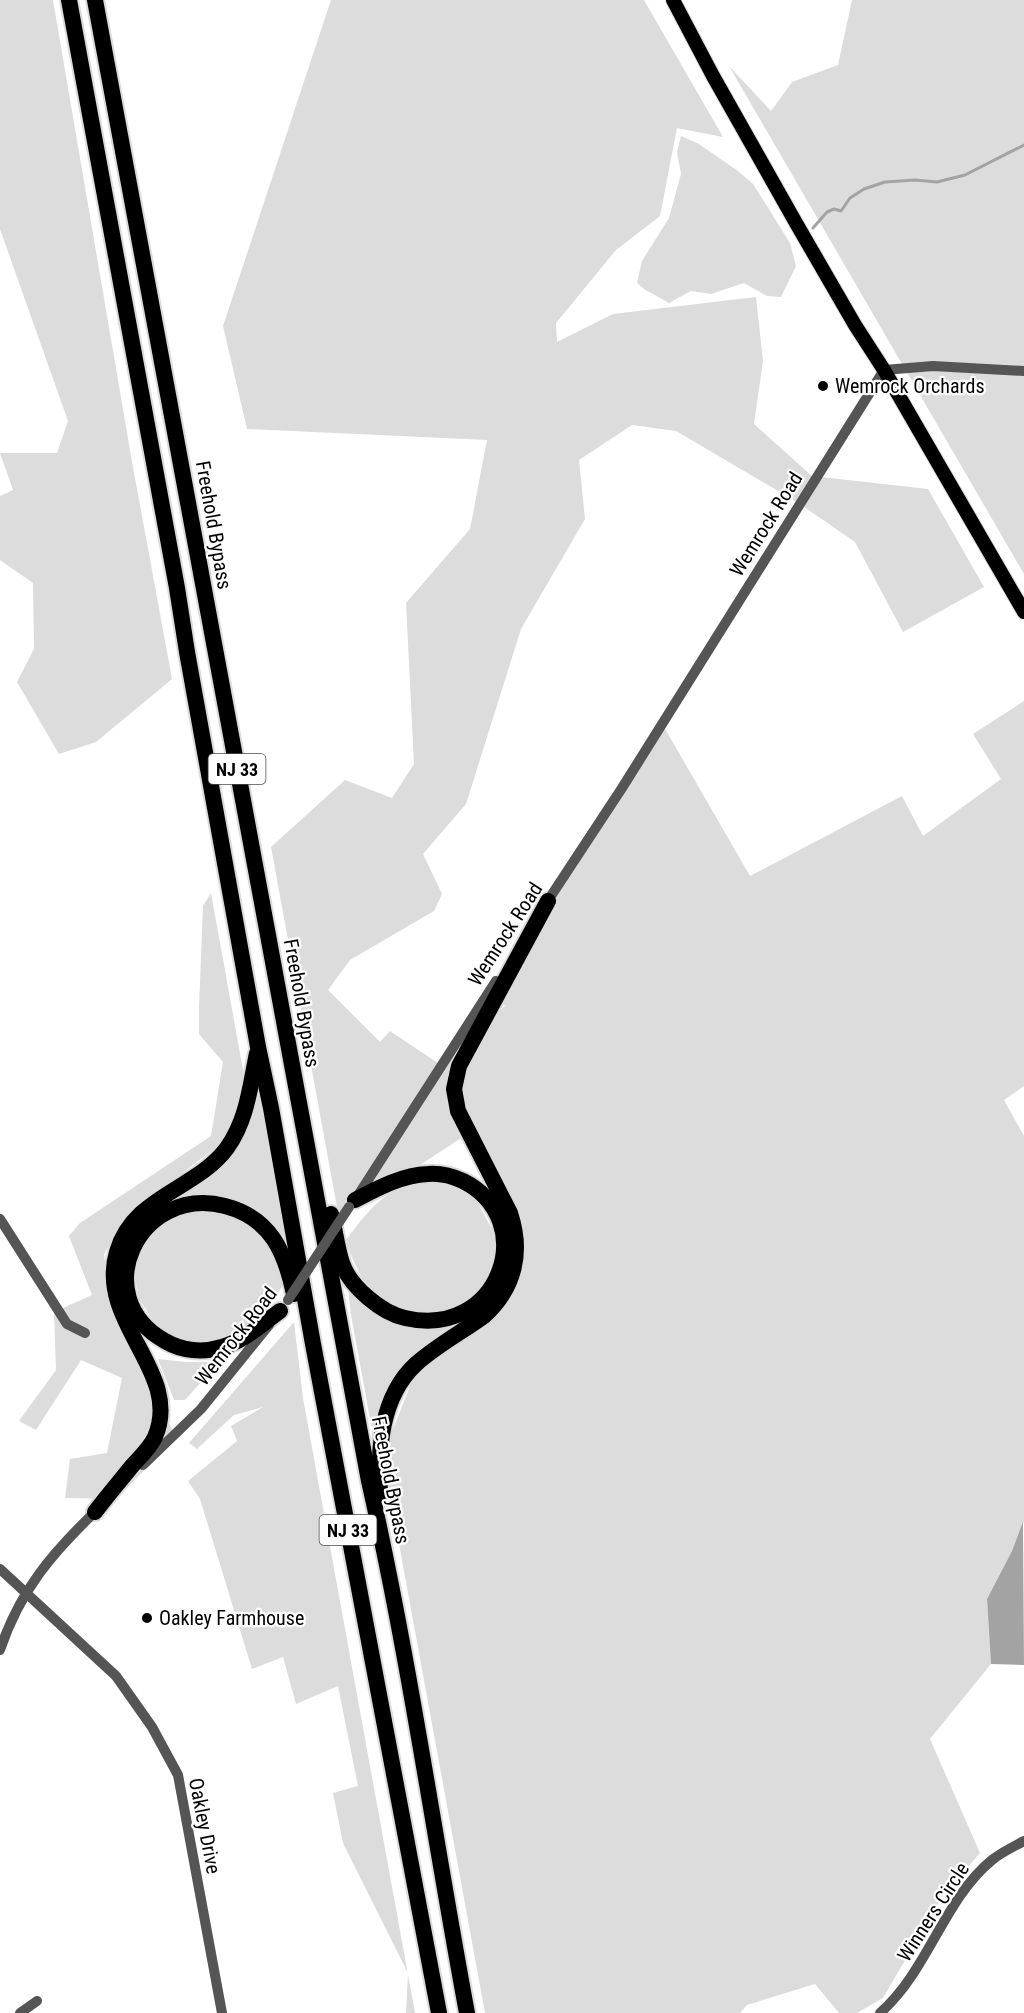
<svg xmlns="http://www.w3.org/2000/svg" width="1024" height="2013" viewBox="0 0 1024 2013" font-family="'Roboto Condensed',sans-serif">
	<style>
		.green { fill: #dcdcdc }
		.water { fill: #a3a3a3 }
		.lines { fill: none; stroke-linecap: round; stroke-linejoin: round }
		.stream { stroke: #a3a3a3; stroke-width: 3 }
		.major-casing { stroke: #dbdbdb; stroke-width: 16 }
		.highway-casing { stroke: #dbdbdb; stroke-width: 20 }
		.minor { stroke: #555; stroke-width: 10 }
		.major { stroke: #000; stroke-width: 14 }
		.highway { stroke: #000; stroke-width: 16 }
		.minor-bridge { stroke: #555; stroke-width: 10 }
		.poi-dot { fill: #000; stroke: #fff; stroke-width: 2 }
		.labels { text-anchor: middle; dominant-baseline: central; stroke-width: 4.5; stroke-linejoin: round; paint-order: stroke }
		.shield { fill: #fff; stroke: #4c4c4c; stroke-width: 1.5 }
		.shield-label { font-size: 18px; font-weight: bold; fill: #000 }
		.poi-label { font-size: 20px; fill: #000; stroke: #fff; text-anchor: start }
		.street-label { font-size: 20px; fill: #000; stroke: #fff }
	</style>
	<rect width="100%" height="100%" fill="#fff"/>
	<g class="green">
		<polygon points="0,0 53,0 131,456 172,679 96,742 59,754 17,682 34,649 33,583 0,560 0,496 13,490 0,453 57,453 68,421 0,229"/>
		<polygon points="331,0 644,0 723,137 677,128 660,216 616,250 556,323 557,342 613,314 756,297 763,361 754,424 812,476 928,489 984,587 903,632 855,542 797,502 676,431 632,425 579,460 585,519 521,629 466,804 423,854 442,894 434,911 350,960 328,990 380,1042 390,1031 441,1065 505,1006 491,990 660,720 750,876 902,796 923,836 1001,779 973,734 1024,701 1024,1086 1004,1100 1024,1136 1024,1522 1012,1551 987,1599 991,1664 930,1739 980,1853 943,1895 883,1998 857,2013 839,2013 815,1984 747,2005 740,2013 485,2013 386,1473 388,1442 414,1376 518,1285 523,1225 475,1129 339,1218 271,847 345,780 392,798 414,764 406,603 470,529 487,440 247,429 223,326"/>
		<polygon points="852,0 1024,0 1024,574 729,66 771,111 792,82 838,65"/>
		<polygon points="681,136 699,144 738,171 753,184 790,243 796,266 781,297 767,296 744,283 711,294 691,291 669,303 644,289 637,283 642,261 669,218 681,174 677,152"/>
		<polygon points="211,893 250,1109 223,1142 126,1216 104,1254 108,1294 176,1438 116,1499 65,1498 70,1459 107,1453 122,1378 81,1360 36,1430 19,1421 56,1370 54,1312 92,1295 69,1236 80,1223 211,1136 223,1062 199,1034 199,1008 203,906"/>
		<path d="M258,1085L261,1096L291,1249C283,1239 275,1224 264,1216C231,1192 205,1192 167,1202L220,1164Z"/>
		<path d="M443,1180L474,1196L493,1231L496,1258L477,1296L453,1311L422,1313L389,1305L363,1281L350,1253L346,1240C376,1200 390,1183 443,1180Z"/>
		<polygon points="193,1209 226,1212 248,1224 270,1249 284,1284 260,1318 223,1342 180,1341 156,1325 139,1299 134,1270 146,1243 162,1219"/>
		<polygon points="347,1280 379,1314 422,1329 465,1321 382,1406 373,1435 351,1315"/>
		<polygon points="294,1322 303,1398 415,2013 406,2013 408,1973 343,1843 333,1793 358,1786 338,1686 296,1704 283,1657 252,1669 200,1499 188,1481 237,1441 231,1426 263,1407 234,1415 197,1449 189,1443"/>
		<polygon points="158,1359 186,1362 219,1362 185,1400 174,1400"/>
	</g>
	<polygon class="water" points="1023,1522 1024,1665 991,1664 987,1599 1012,1551"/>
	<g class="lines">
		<polyline class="stream" points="813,228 827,212 834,209 841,211 850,198 864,189 885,182 915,180 937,182 965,175 1024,145"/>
		<defs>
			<polyline id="major" points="673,0 713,76 796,223 855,325 884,370 1024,612"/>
			<g id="highway">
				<polyline points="69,0 177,588 187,652 258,1047 271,1108 313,1344 439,2013"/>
				<path d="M95,0L369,1481C409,1657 434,1836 467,2013"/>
				<path d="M331,1214C335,1230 337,1247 342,1263C350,1287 382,1313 405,1318C500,1340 541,1220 463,1181C452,1176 440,1173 428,1174C402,1175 378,1188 355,1200"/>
				<path d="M280,1311C262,1324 244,1341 222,1347C203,1353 182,1351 165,1341C86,1297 138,1184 225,1206C271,1218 285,1252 294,1294"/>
				<path d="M380,1495C378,1450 380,1397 416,1364C436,1346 462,1332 484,1316C515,1288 523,1252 510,1213L458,1111L454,1089L459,1066L548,901"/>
				<path d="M95,1512C107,1496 120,1481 132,1466C140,1457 150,1448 155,1437C183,1372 96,1323 117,1252C133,1196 196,1190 227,1148C247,1120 250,1087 257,1053"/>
			</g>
		</defs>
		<use href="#major" class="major-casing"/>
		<use href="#highway" class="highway-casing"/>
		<g class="minor">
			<polyline points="545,905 622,788 884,370 933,366 1024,371"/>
			<polyline points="357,1197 496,981"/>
			<polyline points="0,1219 67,1324 85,1333"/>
			<polyline points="143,1465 201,1409 269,1325"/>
			<polyline points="0,1569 116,1676 152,1727 178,1775 222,2013"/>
			<path d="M0,1650C20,1590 53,1552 98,1509"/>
			<polyline points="20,2013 37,2001"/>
			<path d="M880,2013C928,1971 944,1899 992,1860C1002,1852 1013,1847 1024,1841"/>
		</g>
		<use href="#major" class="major"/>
		<use href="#highway" class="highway"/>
		<polyline class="minor-bridge" points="288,1300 349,1207"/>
	</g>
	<g class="poi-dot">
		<circle cx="823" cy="386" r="6"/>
		<circle cx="147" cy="1618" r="6"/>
	</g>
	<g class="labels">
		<g class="shield">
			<rect x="208.5" y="754" width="57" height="30" rx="4.5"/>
			<rect x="319.5" y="1515" width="57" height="30" rx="4.5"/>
		</g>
		<g class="shield-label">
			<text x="237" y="769">NJ 33</text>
			<text x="348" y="1530">NJ 33</text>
		</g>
		<g class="poi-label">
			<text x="835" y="386">Wemrock Orchards</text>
			<text x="159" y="1618">Oakley Farmhouse</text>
		</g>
		<g class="street-label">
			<text transform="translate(766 524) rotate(-58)">Wemrock Road</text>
			<text transform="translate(214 525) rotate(80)">Freehold Bypass</text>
			<text transform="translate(505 934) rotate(-57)">Wemrock Road</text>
			<text transform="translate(302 1003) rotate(80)">Freehold Bypass</text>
			<text transform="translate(236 1336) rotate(-52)">Wemrock Road</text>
			<text transform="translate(391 1480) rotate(79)">Freehold Bypass</text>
			<text transform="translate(205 1826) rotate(79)">Oakley Drive</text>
			<text transform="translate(933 1912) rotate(-57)">Winners Circle</text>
		</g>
	</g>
</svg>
